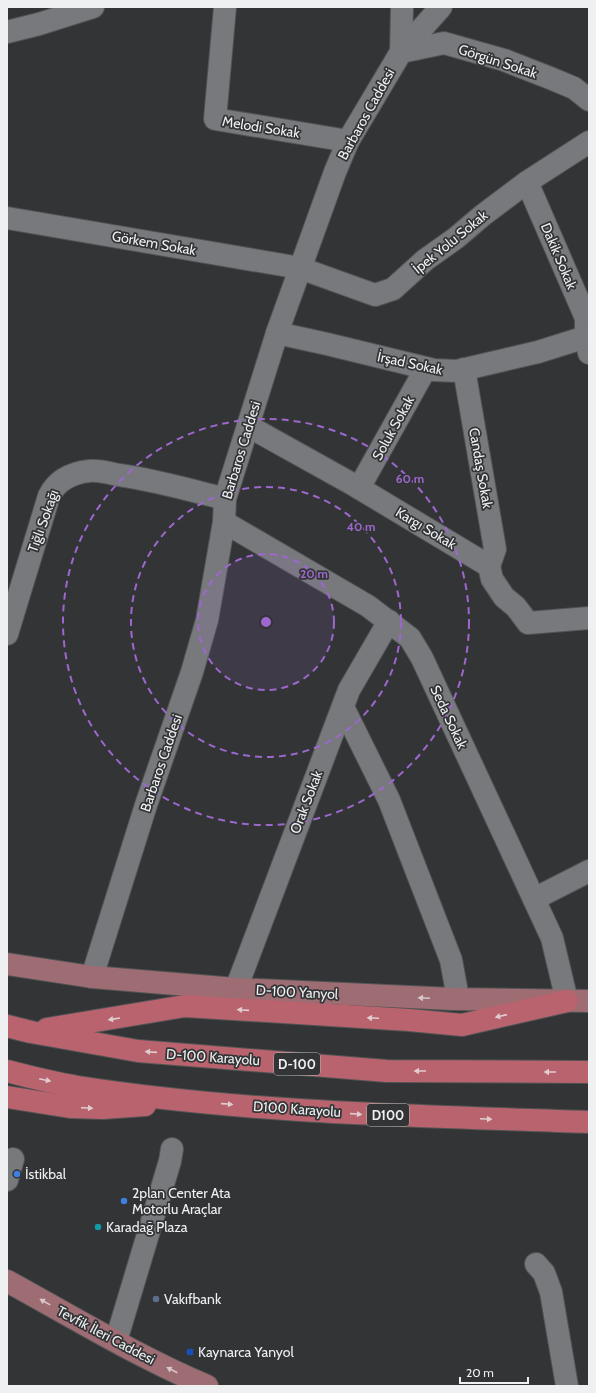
<svg xmlns="http://www.w3.org/2000/svg" width="596" height="1393" viewBox="0 0 596 1393" font-family="Cabin,sans-serif">
	<style>
		.lines { fill: none; stroke-linecap: round; stroke-linejoin: round }
		.street-casing { stroke: #515354; stroke-width: 24 }
		.primary-casing { stroke: #515354; stroke-width: 24 }
		.highway-casing { stroke: #515354; stroke-width: 24 }
		.street { stroke: #77797c; stroke-width: 22 }
		.primary { stroke: #9e6c73; stroke-width: 22 }
		.highway { stroke: #b8636d; stroke-width: 22 }
		.oneway { fill: #d6c8cb }
		.oneway2 { fill: #e0cdd0 }
		.ring { fill: none; stroke: #9e67ce; stroke-width: 2; stroke-dasharray: 7 5 }
		.shop-dot { fill: #3f7fe0; stroke: #323436; stroke-width: 1.5 }
		.culture-dot { fill: #0f9aa8; stroke: #323436; stroke-width: 1.5 }
		.service-dot { fill: #5c6f8a; stroke: #323436; stroke-width: 1.5 }
		.transit-dot { fill: #1a4fb4; stroke: #323436; stroke-width: 1.5 }
		.labels { text-anchor: middle; dominant-baseline: central; stroke-width: 3.5; stroke-linejoin: round; paint-order: stroke }
		.shield { fill: #323436; stroke: #b6b8b9; stroke-width: 1 }
		.shield-label { font-size: 13px; font-weight: bold; fill: #eef0f1 }
		.street-label { font-size: 14px; fill: #eef0f1; stroke: #323436 }
		.poi-label { font-size: 14px; fill: #eef0f1; stroke: #323436; text-anchor: start }
		.centre { fill: #9e67ce; stroke: #323436; stroke-width: 2 }
		.ring-label { font-size: 12px; text-anchor: middle; font-weight: bold; fill: #9e67ce; stroke: #323436; stroke-width: 3.5; stroke-linejoin: round; paint-order: stroke }
	</style>
	<rect width="100%" height="100%" fill="#323436"/>
	<g class="lines">
		<defs>
			<g id="street">
				<polyline points="225,7 215,119 348,141"/>
				<polyline points="7,32 39,24 93,7"/>
				<polyline points="401,52 444,43 504,60 550,78 574,88 589,100"/>
				<polyline points="401,52 441,7"/>
				<polyline points="527,182 586,318 586,338 589,353"/>
				<polyline points="7,218 300,268 375,295 393,289 425,260 456,238 483,215 527,182 589,142"/>
				<polyline points="277,333 327,344 434,370 457,371 538,352 589,336"/>
				<polyline points="464,369 495,549 489,566"/>
				<polyline points="248,426 354,485 489,566 492,579 504,597 516,607 528,623 589,618"/>
				<polyline points="359,488 426,368"/>
				<polyline points="224,522 368,606 410,638 422,658 552,938 567,1001"/>
				<path d="M7,634L49,496C57,480 71,473 89,471C99,470 109,473 119,475C155,480 190,490 225,499"/>
				<polyline points="343,707 389,800 451,960 456,987 453,999"/>
				<polyline points="534,899 589,871"/>
				<polyline points="92,977 146,805 192,672 207,620 224,522 225,499 277,333 335,172 348,141 401,52 402,7"/>
				<polyline points="236,989 349,690 389,621"/>
				<polyline points="7,1180 13,1159"/>
				<polyline points="536,1264 544,1273 551,1292 567,1386"/>
				<polyline points="116,1341 170,1161 172,1149"/>
			</g>
			<g id="primary">
				<polyline points="7,964 92,977 236,989 453,999 589,1001"/>
				<path d="M7,1281C73,1317 138,1357 207,1386"/>
			</g>
			<g id="highway">
				<polyline points="7,1026 31,1032 138,1051 387,1071 589,1072"/>
				<polyline points="47,1029 185,1006 409,1020 462,1025 567,1001"/>
				<path d="M7,1071C30,1077 54,1083 78,1087C247,1113 418,1116 589,1122"/>
				<polyline points="7,1097 70,1107 103,1108 145,1105"/>
			</g>
		</defs>
		<use href="#street" class="street-casing"/>
		<use href="#primary" class="primary-casing"/>
		<use href="#highway" class="highway-casing"/>
		<use href="#street" class="street"/>
		<use href="#primary" class="primary"/>
		<use href="#highway" class="highway"/>
	</g>
	<defs><path id="oneway-solid" d="M-6-.8H1V-3.2L6.5 0L1 3.2V.8H-6Z"/></defs>
	<g class="oneway">
		<use href="#oneway-solid" transform="translate(424 998) rotate(-177)"/>
		<use href="#oneway-solid" transform="translate(45 1302) rotate(-151)"/>
		<use href="#oneway-solid" transform="translate(172 1370) rotate(-153)"/>
	</g>
	<g class="oneway2">
		<use href="#oneway-solid" transform="translate(243 1010) rotate(-176)"/>
		<use href="#oneway-solid" transform="translate(501 1016) rotate(167)"/>
		<use href="#oneway-solid" transform="translate(373 1018) rotate(-177)"/>
		<use href="#oneway-solid" transform="translate(114 1019) rotate(171)"/>
		<use href="#oneway-solid" transform="translate(151 1052) rotate(-176)"/>
		<use href="#oneway-solid" transform="translate(420 1071) rotate(-180)"/>
		<use href="#oneway-solid" transform="translate(550 1072) rotate(-180)"/>
		<use href="#oneway-solid" transform="translate(45 1080) rotate(12)"/>
		<use href="#oneway-solid" transform="translate(227 1104) rotate(4)"/>
		<use href="#oneway-solid" transform="translate(87 1108) rotate(2)"/>
		<use href="#oneway-solid" transform="translate(356 1114) rotate(4)"/>
		<use href="#oneway-solid" transform="translate(486 1119) rotate(2)"/>
	</g>
	<circle cx="266" cy="622" r="68" fill="#9e67ce" fill-opacity=".12"/>
	<g class="ring">
		<circle cx="266" cy="622" r="68"/>
		<circle cx="266" cy="622" r="135"/>
		<circle cx="266" cy="622" r="203"/>
	</g>
	<g class="shop-dot">
		<circle cx="17" cy="1174" r="4"/>
		<circle cx="124" cy="1201" r="4"/>
	</g>
	<circle class="culture-dot" cx="98" cy="1227" r="4"/>
	<circle class="service-dot" cx="156" cy="1299" r="4"/>
	<rect class="transit-dot" x="186" y="1348" width="8" height="8" rx="2"/>
	<g class="labels">
		<g class="shield">
			<rect x="274" y="1053" width="46" height="22" rx="3"/>
			<rect x="367" y="1104" width="42" height="22" rx="3"/>
		</g>
		<g class="shield-label">
			<text x="297" y="1064">D-100</text>
			<text x="388" y="1115">D100</text>
		</g>
		<g class="street-label">
			<text transform="translate(498 61) rotate(18)">Görgün Sokak</text>
			<text transform="translate(366 114) rotate(-61)">Barbaros Caddesi</text>
			<text transform="translate(261 127) rotate(9)">Melodi Sokak</text>
			<text transform="translate(450 242) rotate(-39)">İpek Yolu Sokak</text>
			<text transform="translate(154 243) rotate(10)">Görkem Sokak</text>
			<text transform="translate(559 256) rotate(67)">Dakik Sokak</text>
			<text transform="translate(410 363) rotate(12)">İrşad Sokak</text>
			<text transform="translate(393 428) rotate(-61)">Soluk Sokak</text>
			<text transform="translate(241 450) rotate(-73)">Barbaros Caddesi</text>
			<text transform="translate(481 468) rotate(80)">Candaş Sokak</text>
			<text transform="translate(43 521) rotate(-70)">Tığlı Sokağı</text>
			<text transform="translate(426 528) rotate(31)">Kargı Sokak</text>
			<text transform="translate(449 717) rotate(65)">Seda Sokak</text>
			<text transform="translate(161 763) rotate(-71)">Barbaros Caddesi</text>
			<text transform="translate(306 802) rotate(-69)">Orak Sokak</text>
			<text transform="translate(297 992) rotate(3)">D-100 Yanyol</text>
			<text transform="translate(213 1057) rotate(4)">D-100 Karayolu</text>
			<text transform="translate(297 1109) rotate(4)">D100 Karayolu</text>
			<text transform="translate(106 1335) rotate(28)">Tevfik İleri Caddesi</text>
		</g>
		<g class="poi-label">
			<text x="25" y="1174">İstikbal</text>
			<text x="132" y="1193">2plan Center Ata<tspan x="132" dy="16">Motorlu Araçlar</tspan></text>
			<text x="106" y="1227">Karadağ Plaza</text>
			<text x="164" y="1299">Vakıfbank</text>
			<text x="198" y="1352">Kaynarca Yanyol</text>
		</g>
	</g>
	<circle cx="266" cy="622" r="6" class="centre"/>
	<g class="ring-label">
		<text x="410" y="483">60 m</text>
		<text x="361" y="531">40 m</text>
		<text x="314" y="578">20 m</text>
	</g>
	<rect width="596" height="1393" fill="none" stroke="#eef0f1" stroke-width="16"/>
	<path d="M460 1377v6h68v-6" fill="none" stroke="#eef0f1" stroke-width="2"/>
	<text x="466" y="1377" font-size="12" fill="#eef0f1" stroke="#323436" stroke-width="3" paint-order="stroke">20 m</text>
</svg>
